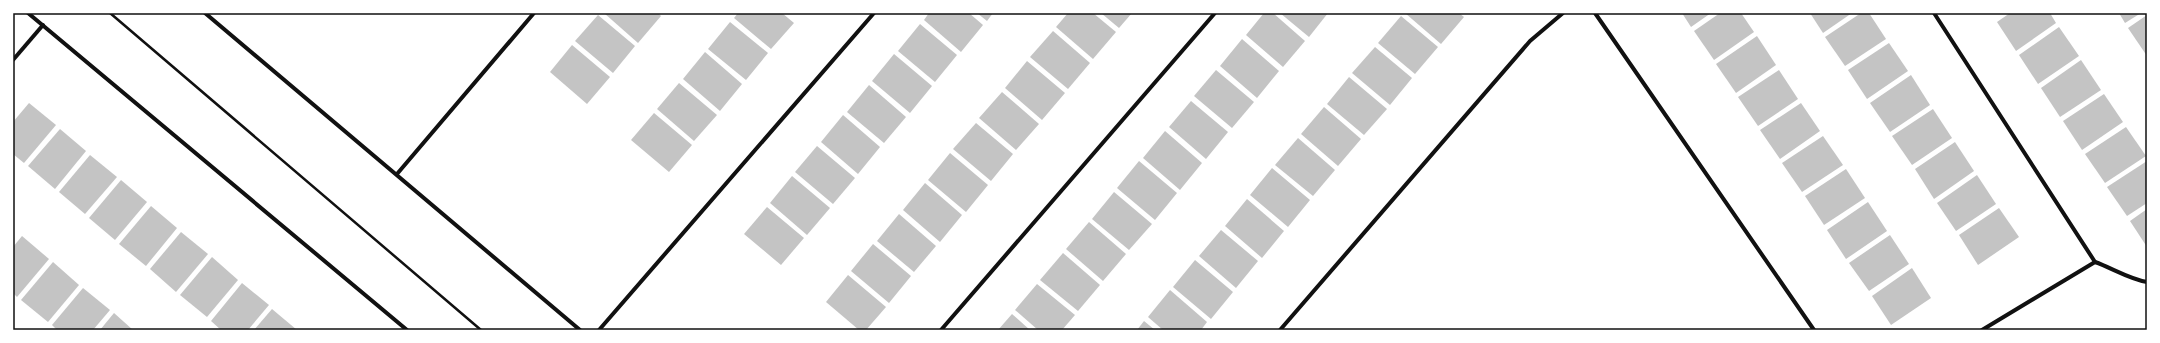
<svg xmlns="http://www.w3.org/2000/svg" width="2160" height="343" viewBox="0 0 2160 343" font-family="'DejaVu Sans',sans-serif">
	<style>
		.building { fill: #c4c4c4 }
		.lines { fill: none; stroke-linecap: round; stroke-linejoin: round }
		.path { stroke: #111; stroke-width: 2.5 }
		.minor { stroke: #111; stroke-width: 4 }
		.neatline { fill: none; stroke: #111; stroke-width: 1.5 }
	</style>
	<rect width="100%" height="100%" fill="#fff"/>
	<g class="building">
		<polygon points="604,13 658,13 661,16 638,43"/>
		<polygon points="738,13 782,13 794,23 771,49 734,18"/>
		<polygon points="929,13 969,13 983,25 961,52 924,20"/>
		<polygon points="977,13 993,13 987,21"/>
		<polygon points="1068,13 1093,13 1116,32 1093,59 1056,27"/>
		<polygon points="1101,13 1132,13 1119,28"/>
		<polygon points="1264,13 1273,13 1305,41 1283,67 1246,35"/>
		<polygon points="1280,13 1328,13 1309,37"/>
		<polygon points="1405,13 1459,13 1464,17 1441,44"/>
		<polygon points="1682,13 1711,13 1691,27"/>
		<polygon points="1720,13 1741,13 1754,32 1714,60 1694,31"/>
		<polygon points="1810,13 1852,13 1823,33"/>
		<polygon points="1861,13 1869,13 1886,39 1845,66 1825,37"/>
		<polygon points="2010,13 2050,13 2056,23 2016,51 1997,22"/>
		<polygon points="2119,13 2141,13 2125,23"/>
		<polygon points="598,15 635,46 613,73 575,41"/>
		<polygon points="2147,15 2147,56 2128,28"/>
		<polygon points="1401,16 1438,47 1415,74 1378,43"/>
		<polygon points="730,22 768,53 746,80 708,49"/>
		<polygon points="920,24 957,55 935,82 898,51"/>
		<polygon points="2059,27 2079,56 2038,84 2019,55"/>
		<polygon points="1053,31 1090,63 1068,89 1030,57"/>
		<polygon points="1757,36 1776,65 1736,93 1716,64"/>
		<polygon points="1242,39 1279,71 1257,98 1220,66"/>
		<polygon points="1889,43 1908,71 1867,99 1848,70"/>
		<polygon points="572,45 610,77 587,104 550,72"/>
		<polygon points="1375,47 1412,78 1390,105 1352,73"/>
		<polygon points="705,52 742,84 720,111 683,79"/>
		<polygon points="894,54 932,86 910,113 872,81"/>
		<polygon points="2081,60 2101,90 2060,117 2041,88"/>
		<polygon points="1027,61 1065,93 1042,120 1005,88"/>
		<polygon points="1216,70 1254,102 1232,128 1194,96"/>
		<polygon points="1779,70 1798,99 1758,126 1738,97"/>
		<polygon points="1911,75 1930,105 1890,132 1870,103"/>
		<polygon points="1349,77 1387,109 1364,135 1327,104"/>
		<polygon points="679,83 717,115 694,141 657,109"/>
		<polygon points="869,85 906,117 884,143 847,112"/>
		<polygon points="1002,92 1039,124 1016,150 979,118"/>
		<polygon points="2104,94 2123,122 2082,150 2063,121"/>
		<polygon points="1191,101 1228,132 1206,159 1169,127"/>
		<polygon points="29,103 56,125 24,163 13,154 13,122"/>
		<polygon points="1801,103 1820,131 1780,159 1760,130"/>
		<polygon points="1324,107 1361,139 1338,166 1301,134"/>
		<polygon points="1933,109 1952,138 1912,165 1892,136"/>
		<polygon points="654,113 692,145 669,172 631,140"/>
		<polygon points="843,115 880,147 858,174 821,142"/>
		<polygon points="976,123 1013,154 991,181 953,149"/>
		<polygon points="2126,127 2146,156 2105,183 2085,154"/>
		<polygon points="60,129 86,151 55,189 28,166"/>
		<polygon points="1165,131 1202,163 1180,190 1143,158"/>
		<polygon points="1823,136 1843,165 1802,192 1782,163"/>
		<polygon points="1298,138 1335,170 1313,196 1275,165"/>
		<polygon points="1955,142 1974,171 1934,199 1915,169"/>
		<polygon points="817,146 855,178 833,204 795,172"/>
		<polygon points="950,153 988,185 966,212 928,180"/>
		<polygon points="90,155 117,177 85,214 59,192"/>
		<polygon points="1139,161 1177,193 1155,220 1117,188"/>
		<polygon points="2147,161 2147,203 2127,216 2107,187"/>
		<polygon points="1272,168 1310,200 1288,227 1250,195"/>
		<polygon points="1846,169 1865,198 1824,225 1805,196"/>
		<polygon points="1977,175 1996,204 1956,231 1937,203"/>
		<polygon points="792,176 830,208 807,235 770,203"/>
		<polygon points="121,180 147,202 115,240 89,218"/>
		<polygon points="925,183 962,215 940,242 903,210"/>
		<polygon points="1114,192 1152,224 1129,250 1092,219"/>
		<polygon points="1247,199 1284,231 1262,258 1225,226"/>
		<polygon points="1868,202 1887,231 1846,259 1827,230"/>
		<polygon points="151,206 177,228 146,266 119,244"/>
		<polygon points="767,207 804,238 781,265 744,234"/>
		<polygon points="1999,208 2019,237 1978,265 1959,235"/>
		<polygon points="2147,209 2147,247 2130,221"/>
		<polygon points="899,214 936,246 914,272 877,241"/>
		<polygon points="1089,222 1126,254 1103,281 1066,249"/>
		<polygon points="1221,230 1258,261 1236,288 1199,256"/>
		<polygon points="181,232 208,254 176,292 150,269"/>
		<polygon points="1890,235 1909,264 1869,291 1849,263"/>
		<polygon points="22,236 49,259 17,297 13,293 13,247"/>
		<polygon points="873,244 911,276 889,303 851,271"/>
		<polygon points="1063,253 1100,285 1078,311 1040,280"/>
		<polygon points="212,257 238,280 207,317 180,295"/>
		<polygon points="1195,260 1233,292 1211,319 1173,287"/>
		<polygon points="53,262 79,285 48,322 21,300"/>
		<polygon points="1912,268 1931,298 1891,325 1872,296"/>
		<polygon points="848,275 886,307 866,330 859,330 826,302"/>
		<polygon points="242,283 269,305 248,330 221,330 211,321"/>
		<polygon points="1037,284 1075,315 1062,330 1038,330 1015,310"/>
		<polygon points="83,288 110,310 93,330 57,330 52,325"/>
		<polygon points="1170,290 1207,322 1201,330 1163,330 1148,317"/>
		<polygon points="272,309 297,330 254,330"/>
		<polygon points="114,313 133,330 100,330"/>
		<polygon points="1012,314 1030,330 998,330"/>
		<polygon points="1144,321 1155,330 1137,330"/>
	</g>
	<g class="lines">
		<polyline class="path" points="110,13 481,330"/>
		<g class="minor">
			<polyline points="28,13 407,330"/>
			<polyline points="205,13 580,330"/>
			<polyline points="1595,13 1814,330"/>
			<polyline points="1934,13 2095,262"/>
			<polyline points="13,60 43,25"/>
			<polyline points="397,174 534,13"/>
			<polyline points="599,330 874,13"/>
			<polyline points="941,330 1215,13"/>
			<polyline points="1280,330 1530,41 1563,13"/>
			<path d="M1982,330L2095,262C2112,268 2129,279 2147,282"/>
		</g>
	</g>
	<rect width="2160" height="343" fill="none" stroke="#ffffff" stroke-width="28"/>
	<rect x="14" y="14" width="2132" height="315" class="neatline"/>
</svg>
